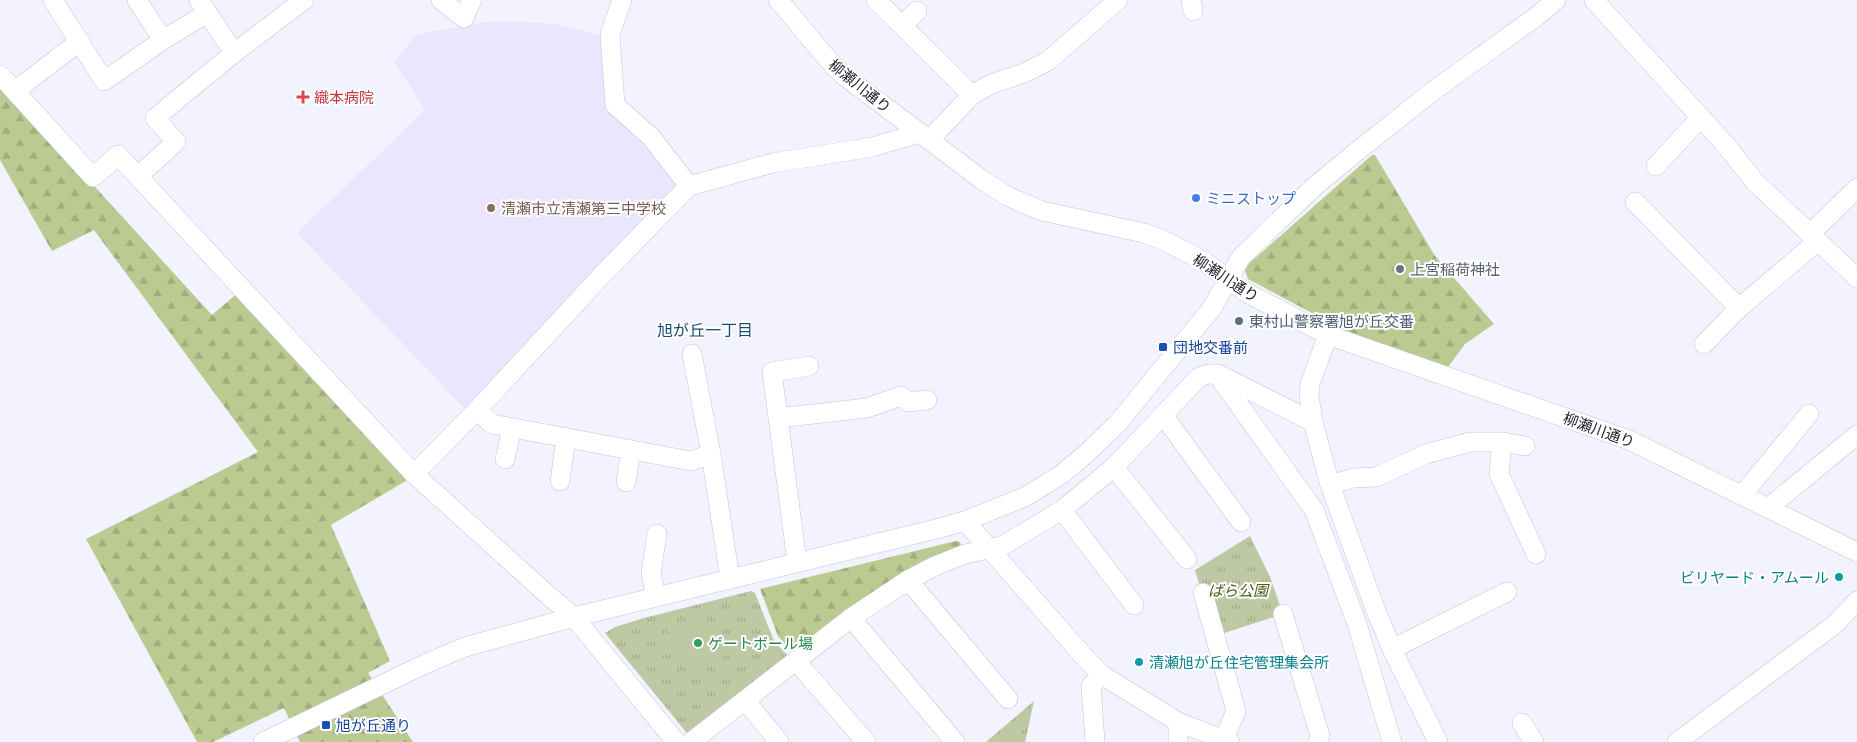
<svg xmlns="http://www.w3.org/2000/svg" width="1857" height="742" viewBox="0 0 1857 742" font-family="Lora,'Noto Sans JP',serif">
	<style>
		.built { fill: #e9e6fe }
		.grass { fill: url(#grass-tufts) }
		.forest { fill: url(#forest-firs) }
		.garden { fill: #bec8a3 }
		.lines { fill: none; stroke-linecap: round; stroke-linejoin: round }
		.minor-casing { stroke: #c6c2e1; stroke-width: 20 }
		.minor { stroke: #fff; stroke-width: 19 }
		.health-dot { fill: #e0444e; stroke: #fff; stroke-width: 2 }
		.shop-dot { fill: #3f7fe0; stroke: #fff; stroke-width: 2 }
		.education-dot { fill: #8d6e63; stroke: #fff; stroke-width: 2 }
		.worship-dot { fill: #6b7280; stroke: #fff; stroke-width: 2 }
		.service-dot { fill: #5c6f8a; stroke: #fff; stroke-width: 2 }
		.transit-dot { fill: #1a4fb4; stroke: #fff; stroke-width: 2 }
		.culture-dot { fill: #0f9aa8; stroke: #fff; stroke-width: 2 }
		.leisure-dot { fill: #2e9e5b; stroke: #fff; stroke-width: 2 }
		.labels { text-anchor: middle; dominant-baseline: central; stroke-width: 4; stroke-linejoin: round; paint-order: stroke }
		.street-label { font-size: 15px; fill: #1f1e29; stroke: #fff }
		.health-label { font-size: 15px; fill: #be3a42; stroke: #fff; text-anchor: start }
		.shop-label { font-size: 15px; fill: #366cbe; stroke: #fff; text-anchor: start }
		.education-label { font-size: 15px; fill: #785e54; stroke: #fff; text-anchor: start }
		.worship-label { font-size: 15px; fill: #5b616d; stroke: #fff; text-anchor: start }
		.service-label { font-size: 15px; fill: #4e5e75; stroke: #fff; text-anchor: start }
		.transit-label { font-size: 15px; fill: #164399; stroke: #fff; text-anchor: start }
		.culture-label { font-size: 15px; fill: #0d838f; stroke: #fff; text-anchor: end }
		.park-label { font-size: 15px; font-style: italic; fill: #4c591a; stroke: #fff }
		.leisure-label { font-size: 15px; fill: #27864d; stroke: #fff; text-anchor: start }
		.neighbourhood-label { font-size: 16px; fill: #194c70; stroke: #fff }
	</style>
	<defs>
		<pattern id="grass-tufts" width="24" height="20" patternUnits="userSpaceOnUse" patternTransform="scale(1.25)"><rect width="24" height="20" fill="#bec8a3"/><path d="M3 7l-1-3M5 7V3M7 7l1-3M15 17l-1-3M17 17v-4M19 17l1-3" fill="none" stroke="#a3ab8c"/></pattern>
		<pattern id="forest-firs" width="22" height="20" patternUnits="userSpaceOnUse" patternTransform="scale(1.25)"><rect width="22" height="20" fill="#bbca90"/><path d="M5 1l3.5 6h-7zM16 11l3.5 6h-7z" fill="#a0ad7c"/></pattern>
	</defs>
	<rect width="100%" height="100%" fill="#f3f2ff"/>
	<polygon class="built" points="492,21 526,22 561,25 603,36 609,105 683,183 468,412 297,233 425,110 394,61 418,34"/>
	<g class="grass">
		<polygon points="1250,536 1270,577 1283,614 1215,636 1195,570"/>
		<polygon points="751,591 755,593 774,641 788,656 694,732 686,732 605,633 615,627 644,618"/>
		<polygon points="1034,701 1025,742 986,742"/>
	</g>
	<g class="forest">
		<polygon points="0,83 212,315 241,290 411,478 331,525 390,661 368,673 413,742 300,742 284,708 213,742 197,742 86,539 258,452 94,230 52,251 0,160"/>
		<polygon points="1372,155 1375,155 1435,256 1494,324 1465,344 1448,367 1387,347 1342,329 1248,279 1244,268"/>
		<polygon points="956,541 960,542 961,547 793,653 778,636 760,589"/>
	</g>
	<polygon class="garden" points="721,622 727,656 675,665 669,630"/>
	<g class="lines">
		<defs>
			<g id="minor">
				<polyline points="53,0 104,81 163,40 207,13"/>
				<polyline points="137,0 163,40"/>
				<polyline points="199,0 234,53"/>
				<polyline points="441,0 464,18 472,0"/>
				<polyline points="622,0 610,34 615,105 651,137 689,186"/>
				<path d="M778,0C800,24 819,52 843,75L981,179L1007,196L1042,211L1144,233L1165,241L1205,262L1247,293L1328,335L1629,440L1857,552"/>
				<polyline points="876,0 972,95"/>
				<polyline points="1191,0 1193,11"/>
				<polyline points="1594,0 1725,144 1755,182 1857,278"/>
				<polyline points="903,25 917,11"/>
				<polyline points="0,75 93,177 118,155 414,474 549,596 574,617 676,742"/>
				<polyline points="15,91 80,41"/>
				<polyline points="929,140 972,95 991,84 1024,73 1048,61 1118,0"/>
				<polyline points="1656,166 1700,118"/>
				<polyline points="138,176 176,142 155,118 234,53 304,0"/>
				<polyline points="1635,202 1739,308 1818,241"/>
				<polyline points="1810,234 1857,188"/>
				<polyline points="1328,335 1310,384 1309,396 1313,422 1330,485 1376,611 1392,649 1438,742"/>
				<polyline points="1704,344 1739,308"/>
				<polyline points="692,354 711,454 730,579"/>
				<polyline points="1219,377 1314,510 1357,624 1392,742"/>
				<polyline points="477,410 492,424 691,461 711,454"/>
				<polyline points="1163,415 1241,522"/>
				<polyline points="778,418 867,408 901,396 908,402 927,400"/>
				<polyline points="1502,442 1499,474 1536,554"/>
				<polyline points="505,459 512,428"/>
				<polyline points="1114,467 1187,559"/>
				<polyline points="414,474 477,410 604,273 689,186 773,163 872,147 920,133"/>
				<polyline points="560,481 566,438"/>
				<polyline points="626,482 631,450"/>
				<polyline points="1330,485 1353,478 1376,477 1426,454 1470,442 1502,442 1525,446"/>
				<polyline points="1742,495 1809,414"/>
				<polyline points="1768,508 1857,435"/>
				<polyline points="1062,510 1134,605"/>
				<polyline points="965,521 1087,660 1102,675 1178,722 1230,742"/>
				<polyline points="797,562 772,372 809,366"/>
				<polyline points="908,580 1008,699"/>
				<polyline points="1203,593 1236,711 1224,739"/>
				<polyline points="656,597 651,573 657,534"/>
				<polyline points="1283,614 1320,736 1318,742"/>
				<polyline points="851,618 955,742"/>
				<polyline points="1392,649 1507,592"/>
				<polyline points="796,661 866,742"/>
				<polyline points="745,700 779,742"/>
				<polyline points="1522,723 1534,742"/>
				<polyline points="263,742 425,664 465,647 574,617 936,529 965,521 1025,497 1062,474 1087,453 1117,424 1212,308 1241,257 1315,186 1360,149 1433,91 1537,16 1556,0"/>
				<polyline points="691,742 851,618 908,580 935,566 965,554 1002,546 1062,510 1114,467 1199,377 1209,374 1218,374 1313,422"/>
				<polyline points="1095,742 1091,686 1102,675"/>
				<polyline points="1178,742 1178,722"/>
				<polyline points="1677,742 1834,625 1857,601"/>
			</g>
		</defs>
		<use href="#minor" class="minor-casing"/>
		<use href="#minor" class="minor"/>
	</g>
	<path class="health-dot" d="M300.5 89.5h5v5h5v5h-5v5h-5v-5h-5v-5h5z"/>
	<circle class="shop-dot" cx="1196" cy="198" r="5"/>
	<circle class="education-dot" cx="491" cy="208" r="5"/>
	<circle class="worship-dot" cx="1400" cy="269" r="5"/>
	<circle class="service-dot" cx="1239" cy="321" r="5"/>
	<g class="transit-dot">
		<rect x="1158" y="342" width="10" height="10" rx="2.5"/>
		<rect x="321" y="720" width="10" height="10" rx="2.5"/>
	</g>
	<g class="culture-dot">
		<circle cx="1839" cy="577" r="5"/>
		<circle cx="1139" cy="662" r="5"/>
	</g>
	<circle class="leisure-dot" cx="698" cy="643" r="5"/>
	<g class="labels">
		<g class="street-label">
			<text transform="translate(860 86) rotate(39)">柳瀬川通り</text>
			<text transform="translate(1226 278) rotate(33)">柳瀬川通り</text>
			<text transform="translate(1599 430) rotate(20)">柳瀬川通り</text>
		</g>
		<g class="health-label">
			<text x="314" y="97">織本病院</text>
		</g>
		<g class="shop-label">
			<text x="1206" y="198">ミニストップ</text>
		</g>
		<g class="education-label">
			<text x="501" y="208">清瀬市立清瀬第三中学校</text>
		</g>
		<g class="worship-label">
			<text x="1410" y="269">上宮稲荷神社</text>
		</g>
		<g class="service-label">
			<text x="1249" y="321">東村山警察署旭が丘交番</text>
		</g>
		<g class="transit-label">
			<text x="1173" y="347">団地交番前</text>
			<text x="336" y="725">旭が丘通り</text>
		</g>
		<g class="culture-label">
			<text x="1829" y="577">ビリヤード・アムール</text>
			<text x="1149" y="662" text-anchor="start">清瀬旭が丘住宅管理集会所</text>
		</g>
		<g class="park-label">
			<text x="1238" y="590">ばら公園</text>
		</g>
		<g class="leisure-label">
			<text x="708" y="643">ゲートボール場</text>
		</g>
		<g class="neighbourhood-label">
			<text x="705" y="330">旭が丘一丁目</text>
		</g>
	</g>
</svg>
